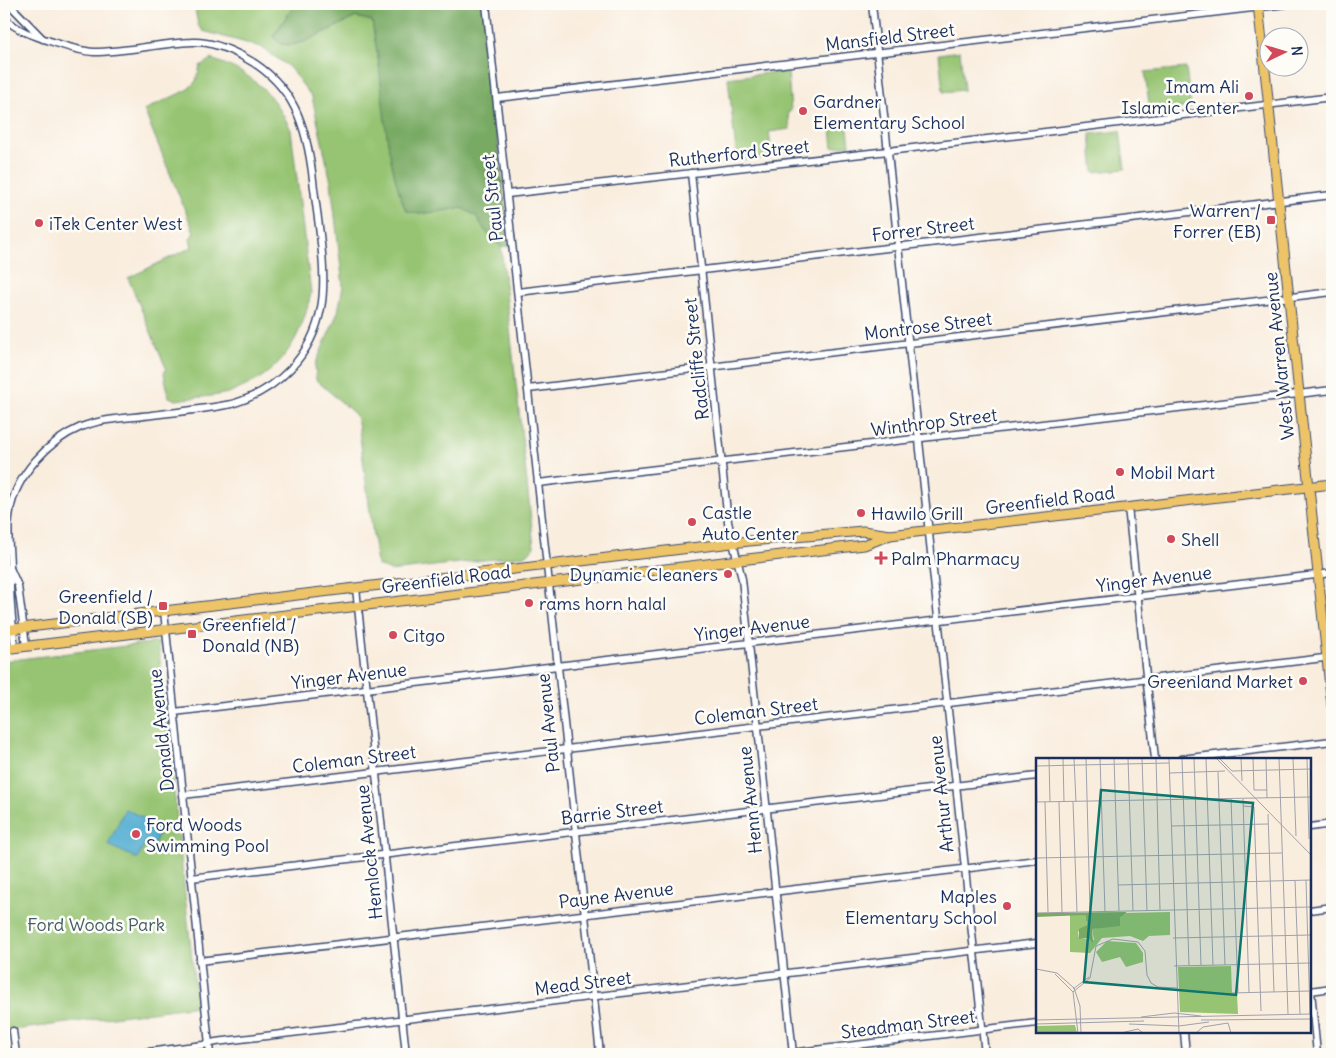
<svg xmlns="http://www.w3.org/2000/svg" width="1336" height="1058" viewBox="0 0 1336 1058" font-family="Delius,sans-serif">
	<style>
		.green { fill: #96c472; stroke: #587a68 }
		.forest { fill: #78aa64; stroke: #4a6c61 }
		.water { fill: #54afd2; stroke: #386f98 }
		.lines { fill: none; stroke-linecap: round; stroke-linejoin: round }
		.minor-casing { stroke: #3c4c71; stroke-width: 9 }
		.major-casing { stroke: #3c4c71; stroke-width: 11 }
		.minor { stroke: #fff; stroke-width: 6 }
		.major { stroke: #eec469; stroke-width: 9 }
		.poi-dot { fill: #d1495b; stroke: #fdfcf7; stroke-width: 2 }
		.labels { text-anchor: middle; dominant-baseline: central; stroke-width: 5; stroke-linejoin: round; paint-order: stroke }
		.street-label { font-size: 18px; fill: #1b2f5e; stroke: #fdfcf7 }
		.poi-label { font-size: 18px; fill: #1b2f5e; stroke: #fdfcf7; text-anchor: start }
		.park-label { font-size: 18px; fill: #405c64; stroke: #fdfcf7 }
		.inset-road { fill: none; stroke: #a0a1ab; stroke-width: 1 }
		.view { fill: #0f766e; fill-opacity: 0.15; stroke: #0f766e; stroke-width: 2.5 }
		.inset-edge { fill: none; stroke: #1b2f5e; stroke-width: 2.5 }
	</style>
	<rect width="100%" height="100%" fill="#fdfcf7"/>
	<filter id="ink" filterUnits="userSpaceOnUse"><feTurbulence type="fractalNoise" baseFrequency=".02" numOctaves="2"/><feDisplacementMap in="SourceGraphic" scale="10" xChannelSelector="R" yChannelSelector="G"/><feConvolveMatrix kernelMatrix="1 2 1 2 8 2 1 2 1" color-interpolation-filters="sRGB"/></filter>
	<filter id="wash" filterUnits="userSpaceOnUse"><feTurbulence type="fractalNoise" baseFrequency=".0096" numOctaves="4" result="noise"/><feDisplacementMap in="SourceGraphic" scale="20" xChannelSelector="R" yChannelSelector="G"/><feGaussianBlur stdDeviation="1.12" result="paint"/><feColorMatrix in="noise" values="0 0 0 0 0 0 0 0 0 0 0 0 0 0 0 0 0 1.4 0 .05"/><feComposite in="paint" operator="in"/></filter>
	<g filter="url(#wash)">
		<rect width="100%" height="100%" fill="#f9edde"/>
		<g class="green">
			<polygon points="194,4 295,4 273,36 280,44 291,45 304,42 356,17 372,21 380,72 419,214 462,208 476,216 486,232 501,247 534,547 527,555 391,571 377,565 358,422 355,414 316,380 315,365 338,312 343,286 331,182 312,97 289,67 261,47 203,31 198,25"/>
			<polygon points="960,51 964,90 943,92 939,54"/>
			<path d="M211,59C252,73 272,91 291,130L311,293C301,339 281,374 234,391C217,397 195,397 176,400L169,397L164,374L166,368L128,278L192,247L190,239L194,232L144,110L187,90L196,81L200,66Z"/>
			<polygon points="1186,68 1191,107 1150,112 1145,72"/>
			<polygon points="785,71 788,73 791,111 788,112 790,129 769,132 772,157 737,161 728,78"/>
			<polygon points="844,126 848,129 850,145 833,147 831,128"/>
			<polygon points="1120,131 1125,169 1094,172 1090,134"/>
			<polygon points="158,642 197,1006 6,1031 8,1054 4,1054 4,661"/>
		</g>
		<path class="forest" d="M295,4H484L509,246L501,247L486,232L476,216L462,208L419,214L406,211C388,167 385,122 380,74C379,56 374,39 372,21L356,17L304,42L291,45L280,44L273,36Z"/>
		<polygon class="water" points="125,809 162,827 154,844 146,841 138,859 108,845"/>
	</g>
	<g filter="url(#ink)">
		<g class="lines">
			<defs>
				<g id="minor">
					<polyline points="9,4 43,39"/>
					<polyline points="486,4 600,1054"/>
					<polyline points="872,4 985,1054"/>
					<path d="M4,18C17,30 31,35 47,40C62,45 78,51 94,52C127,52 159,43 192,42C209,41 227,48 242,56C294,83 307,126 313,180C317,217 328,272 321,308C312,356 278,390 232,404C205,409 179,412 152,415C129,418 103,418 81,427C48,441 16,475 10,511C6,531 10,549 10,568C9,595 12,621 15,648"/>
					<polyline points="497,98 1286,4"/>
					<polyline points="691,173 728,522 742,579 793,1054"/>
					<polyline points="507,194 888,151 1332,97"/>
					<polyline points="518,292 1332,195"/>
					<polyline points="528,389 1332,292"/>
					<polyline points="538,483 1332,390"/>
					<polyline points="1128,507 1155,759"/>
					<polyline points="10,568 18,586 26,646"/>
					<polyline points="356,588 406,1054"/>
					<polyline points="164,611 210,1054"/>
					<polyline points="174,712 1332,573"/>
					<polyline points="1181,759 1332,741"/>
					<polyline points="183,795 1332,657"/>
					<polyline points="1310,827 1332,824"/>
					<polyline points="191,878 1037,776"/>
					<polyline points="1310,910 1332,907"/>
					<polyline points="199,961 1037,860"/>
					<polyline points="1310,991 1332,988"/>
					<polyline points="1311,991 1317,1054"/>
					<polyline points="13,1031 16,1054"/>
					<polyline points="1184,1032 1186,1054"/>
					<polyline points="132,1054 203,1045 216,1042 1037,943"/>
					<polyline points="782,1054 1037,1023"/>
				</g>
				<g id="major">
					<polyline points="1258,4 1332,706"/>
					<polyline points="4,630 749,541 863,531 890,535"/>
					<polyline points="4,649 864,545 890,535 1332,484"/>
				</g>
			</defs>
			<use href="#minor" class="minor-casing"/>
			<use href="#major" class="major-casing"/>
			<use href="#minor" class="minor"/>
			<use href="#major" class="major"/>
		</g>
	</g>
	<g class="poi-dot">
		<circle cx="1249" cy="96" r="5"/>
		<circle cx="803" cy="111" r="5"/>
		<rect x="1266" y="215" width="10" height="10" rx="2.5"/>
		<circle cx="39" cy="223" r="5"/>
		<circle cx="1120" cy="472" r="5"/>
		<circle cx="861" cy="513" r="5"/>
		<circle cx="692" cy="522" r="5"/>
		<circle cx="1171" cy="539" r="5"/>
		<path d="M878.5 550.5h5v5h5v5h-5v5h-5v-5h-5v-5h5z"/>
		<circle cx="728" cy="574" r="5"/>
		<circle cx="529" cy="603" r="5"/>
		<rect x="158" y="601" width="10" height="10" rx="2.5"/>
		<rect x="187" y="629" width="10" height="10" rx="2.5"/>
		<circle cx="393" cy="635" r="5"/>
		<circle cx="1303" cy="681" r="5"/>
		<circle cx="136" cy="834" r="5"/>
		<circle cx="1007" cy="906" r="5"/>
	</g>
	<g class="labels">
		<g class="street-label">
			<text transform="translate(890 37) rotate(-7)">Mansfield Street</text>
			<text transform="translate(739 153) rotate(-6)">Rutherford Street</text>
			<text transform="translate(492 198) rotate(-96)">Paul Street</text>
			<text transform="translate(923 229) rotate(-7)">Forrer Street</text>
			<text transform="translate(928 326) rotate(-7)">Montrose Street</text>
			<text transform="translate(1279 356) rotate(-96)">West Warren Avenue</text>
			<text transform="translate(696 359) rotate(-96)">Radcliffe Street</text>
			<text transform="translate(934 422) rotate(-7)">Winthrop Street</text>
			<text transform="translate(1050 500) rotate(-7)">Greenfield Road</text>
			<text transform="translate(446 579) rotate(-7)">Greenfield Road</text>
			<text transform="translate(1154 579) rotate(-7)">Yinger Avenue</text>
			<text transform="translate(752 628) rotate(-7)">Yinger Avenue</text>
			<text transform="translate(349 676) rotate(-7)">Yinger Avenue</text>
			<text transform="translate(756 711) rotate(-7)">Coleman Street</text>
			<text transform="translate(548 723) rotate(-96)">Paul Avenue</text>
			<text transform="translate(161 730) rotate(-96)">Donald Avenue</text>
			<text transform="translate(354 759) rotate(-7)">Coleman Street</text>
			<text transform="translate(941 794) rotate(-96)">Arthur Avenue</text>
			<text transform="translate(750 800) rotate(-96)">Henn Avenue</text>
			<text transform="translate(612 812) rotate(-7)">Barrie Street</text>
			<text transform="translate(369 852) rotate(-96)">Hemlock Avenue</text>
			<text transform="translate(616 895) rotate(-7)">Payne Avenue</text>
			<text transform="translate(583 983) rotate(-7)">Mead Street</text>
			<text transform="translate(908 1024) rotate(-7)">Steadman Street</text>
		</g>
		<g class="poi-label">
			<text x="1239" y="86" text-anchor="end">Imam Ali<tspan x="1239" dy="21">Islamic Center</tspan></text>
			<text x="813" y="101">Gardner<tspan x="813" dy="21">Elementary School</tspan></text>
			<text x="1261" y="210" text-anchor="end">Warren /<tspan x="1261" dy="21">Forrer (EB)</tspan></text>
			<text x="49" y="223">iTek Center West</text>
			<text x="1130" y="472">Mobil Mart</text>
			<text x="702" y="512">Castle<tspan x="702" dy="21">Auto Center</tspan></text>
			<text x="871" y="513">Hawilo Grill</text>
			<text x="1181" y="539">Shell</text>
			<text x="891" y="558">Palm Pharmacy</text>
			<text x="718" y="574" text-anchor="end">Dynamic Cleaners</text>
			<text x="153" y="596" text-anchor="end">Greenfield /<tspan x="153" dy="21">Donald (SB)</tspan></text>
			<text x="539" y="603">rams horn halal</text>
			<text x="202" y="624">Greenfield /<tspan x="202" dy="21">Donald (NB)</tspan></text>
			<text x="403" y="635">Citgo</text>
			<text x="1293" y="681" text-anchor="end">Greenland Market</text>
			<text x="146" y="824">Ford Woods<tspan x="146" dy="21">Swimming Pool</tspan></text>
			<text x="997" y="896" text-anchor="end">Maples<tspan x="997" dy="21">Elementary School</tspan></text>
		</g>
		<g class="park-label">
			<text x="96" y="924">Ford Woods Park</text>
		</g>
	</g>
	<g transform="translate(1036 758)">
		<rect width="275" height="275" fill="#f9edde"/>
		<path d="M134,154V177L113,178L107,183L94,178L66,180L54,195L34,194V157H49L51,167L42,174L43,180L58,182L56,171L84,166V160L90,155ZM71,183L100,185L107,195V204L90,209L84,199L66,204L60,194ZM195,208L196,235L201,236L202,256L144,254L142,209ZM39,267L41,275H0V268Z" fill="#96c472"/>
		<path d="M0,155L90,154V155L84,160V168L56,171L57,185L52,180L43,181V171L51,167L49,157L0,159Z" fill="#78aa64"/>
		<path class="inset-road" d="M13,0L14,44M27,0L28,44M38,0L40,44M50,0L54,154M64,0L69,154M78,0L83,153M92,0L97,153M106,0L111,153M120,0L124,152M133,0L143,275M146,0L153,207M158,0L165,207M170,0L177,207M180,0L275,97M183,0L196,13L275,11M205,0L206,23M217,0L218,32H231M230,0L231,40M243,0L252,256M257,0L260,78M271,0L273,81M0,6L1,44M0,8L133,5M182,14L189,207M134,15L189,13M195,41L202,234M207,41L213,234M0,44L275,39M9,44L12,154M23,44L26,154M37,44L41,154M207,48L218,49L225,253M232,56L238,234M136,68L232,66M0,100L246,95M259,122L264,256M270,122L274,256M82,127L275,122M0,155L275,149M137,180L275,177M138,208L275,205M0,211L21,215L38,230L44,248L45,275M19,216L37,234L42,275M37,231L53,219M37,234L54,220L60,188L77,181L102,184L109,193L111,217L115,225L122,229L141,230M196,235L274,233M105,259L138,255L165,258M0,262L275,256M165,262L275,261M0,266L108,263M93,266L143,268L173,264M85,275L102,271L107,275M160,275L167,269L192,265L195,275"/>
		<path class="view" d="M65,32L217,45L200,237L48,224Z"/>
		<rect width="275" height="275" class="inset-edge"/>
	</g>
	<rect width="1336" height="1058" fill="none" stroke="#fdfcf7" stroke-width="20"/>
	<g transform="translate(1284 52) rotate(85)"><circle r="24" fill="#fdfcf7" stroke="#a3aaba"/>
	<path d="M0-4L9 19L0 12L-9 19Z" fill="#d1495b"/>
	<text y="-8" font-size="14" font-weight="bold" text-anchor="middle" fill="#1b2f5e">N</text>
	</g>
</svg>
